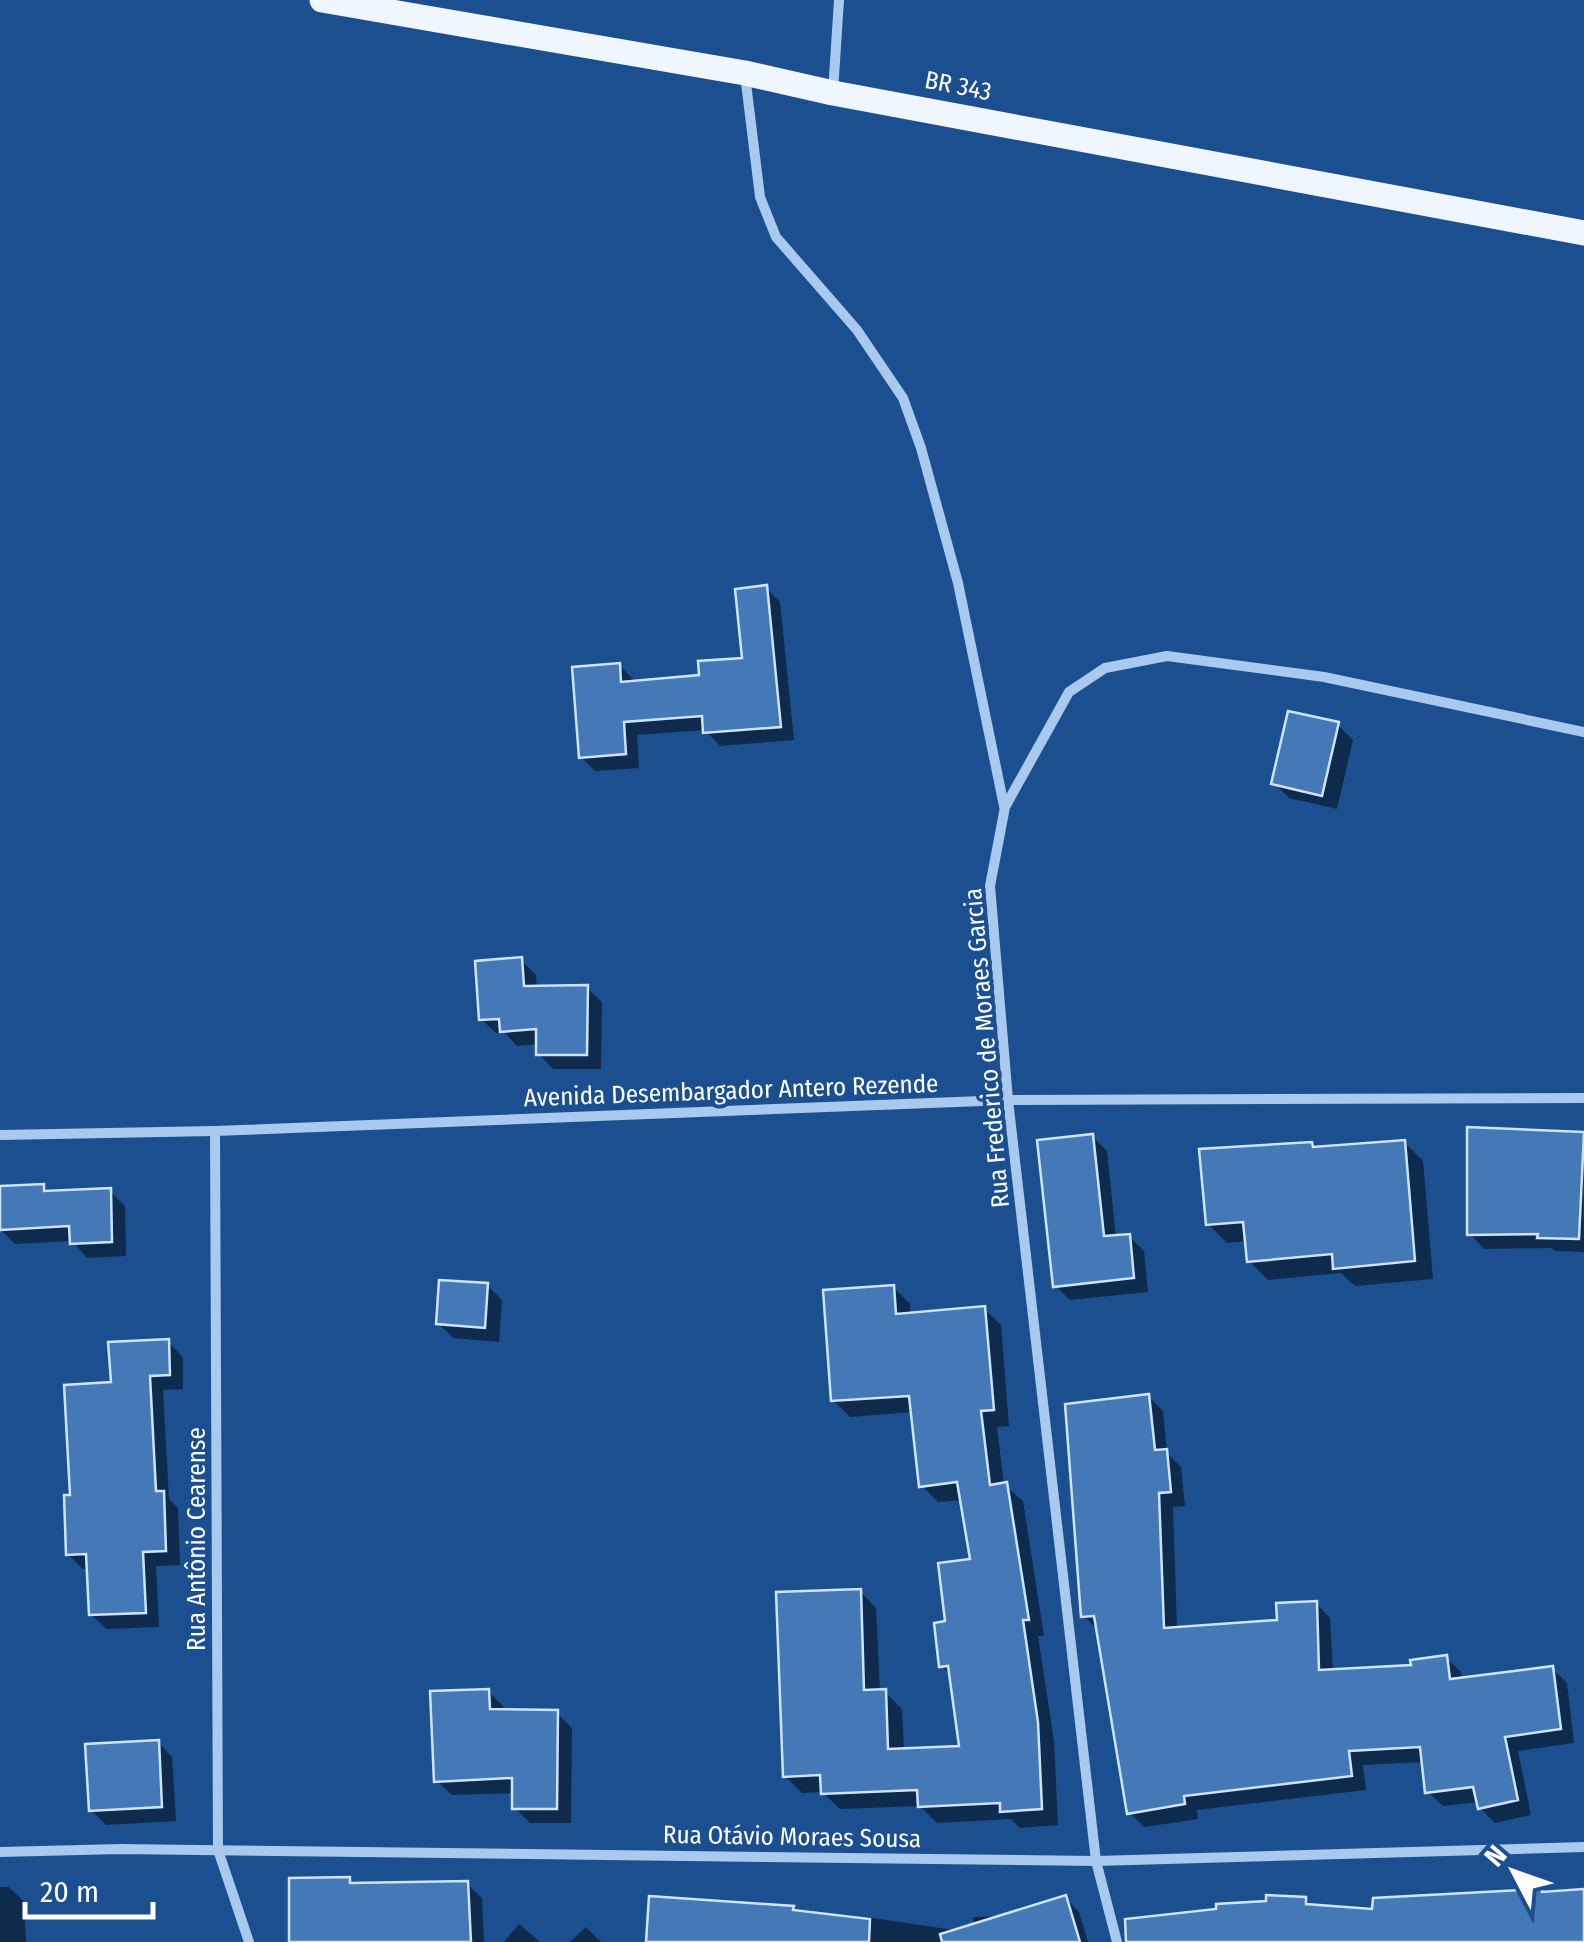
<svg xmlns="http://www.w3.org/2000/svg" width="1584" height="1942" viewBox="0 0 1584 1942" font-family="'Fira Sans Condensed',sans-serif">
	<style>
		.shadow { fill: #0007 }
		.building { fill: #4478b7; stroke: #cfe3fa; stroke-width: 2.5 }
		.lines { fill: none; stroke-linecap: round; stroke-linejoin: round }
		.minor { stroke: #a9c9ee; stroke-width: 10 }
		.primary { stroke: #f0f6ff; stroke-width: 25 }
		.labels { text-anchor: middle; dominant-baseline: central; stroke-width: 8; stroke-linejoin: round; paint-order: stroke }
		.street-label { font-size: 25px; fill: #fff; stroke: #1b4f8f }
	</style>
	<rect width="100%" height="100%" fill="#1b4f8f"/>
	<g class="shadow">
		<polygon points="766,588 780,602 794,740 720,746 705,730 637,735 639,768 595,771 581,757 619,665 633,679 633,684 702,677 745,660"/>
		<polygon points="1338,725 1353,740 1337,809 1289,798 1274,783"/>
		<polygon points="521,960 536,975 537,988 587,988 602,1002 601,1069 553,1069 539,1054 539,1044 517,1046 505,1033 496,1033 481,1019"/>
		<polygon points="1583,1134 1584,1252 1555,1251 1551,1248 1484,1249 1470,1234"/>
		<polygon points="1092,1136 1107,1151 1116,1238 1129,1236 1144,1251 1148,1292 1070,1300 1055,1285"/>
		<polygon points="1404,1142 1423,1161 1433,1279 1355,1286 1341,1273 1268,1280 1249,1261 1248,1241 1227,1243 1208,1224 1311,1144 1316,1150"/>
		<polygon points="43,1186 50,1193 110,1191 125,1206 126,1256 87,1258 72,1241 15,1244 0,1229 0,1188"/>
		<polygon points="487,1285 502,1300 499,1342 453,1338 438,1323"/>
		<polygon points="893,1287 910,1304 911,1315 984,1309 1001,1325 1009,1426 997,1427 1004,1485 1023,1501 1044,1636 1038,1636 1054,1741 1058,1825 1020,1828 1011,1819 937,1823 920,1806 840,1809 822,1792 802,1793 785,1776 860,1591 876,1608 880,1692 885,1692 902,1709 904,1751 962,1749 952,1676 941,1666 973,1561 962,1500 938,1502 922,1486 913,1412 850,1417 833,1400"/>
		<polygon points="168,1342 183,1357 183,1389 163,1390 169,1499 178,1508 180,1565 156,1566 159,1627 106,1629 91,1614 89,1569 83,1569 68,1554 72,1497 113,1385"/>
		<polygon points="1148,1396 1163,1411 1167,1453 1181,1467 1185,1506 1173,1507 1177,1629 1280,1622 1316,1603 1330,1618 1333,1672 1414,1668 1446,1658 1461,1672 1462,1680 1552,1669 1567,1683 1574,1743 1518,1751 1531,1815 1495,1823 1480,1808 1479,1802 1443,1806 1428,1792 1424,1762 1363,1765 1366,1790 1197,1810 1198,1819 1144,1827 1129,1812 1099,1631 1084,1616"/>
		<polygon points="488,1691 503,1706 503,1712 557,1713 572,1728 571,1823 530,1823 515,1808 515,1793 452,1795 437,1781"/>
		<polygon points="158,1742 172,1757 176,1821 106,1825 91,1810"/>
		<polygon points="349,1880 356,1886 467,1884 482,1898 484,1942 291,1942"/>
		<polygon points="0,1887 9,1887 24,1902 26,1942 0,1942"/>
		<polygon points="1066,1898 1079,1912 1088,1942 649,1942 792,1909 797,1913 865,1921 866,1917 974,1933 973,1917 1006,1916"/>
		<polygon points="519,1924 540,1942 504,1942"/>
		<polygon points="586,1927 601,1942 570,1942"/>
	</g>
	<g class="building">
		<polygon points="767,585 781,727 703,733 702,716 624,722 626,754 579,758 572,667 620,663 621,682 699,675 698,661 742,658 735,589"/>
		<polygon points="1288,711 1339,722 1322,796 1271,784"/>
		<polygon points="522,957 524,986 588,985 587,1055 536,1055 536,1029 500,1032 499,1019 479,1020 475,961"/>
		<polygon points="1467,1127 1584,1132 1579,1239 1537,1238 1538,1234 1467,1235"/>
		<polygon points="1093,1134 1104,1236 1130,1234 1134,1278 1053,1287 1037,1140"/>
		<polygon points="1405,1140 1415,1261 1333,1269 1332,1254 1247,1262 1243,1222 1206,1225 1199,1149 1312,1142 1313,1147"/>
		<polygon points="44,1184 44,1191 111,1188 112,1242 70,1244 69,1226 0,1230 0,1186"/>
		<polygon points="439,1280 488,1283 485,1328 436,1324"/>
		<polygon points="894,1285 896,1314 985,1306 994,1410 981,1411 990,1485 1007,1482 1029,1620 1023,1620 1038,1722 1042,1809 1000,1812 1000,1803 918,1807 917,1790 821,1794 820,1775 783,1777 776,1592 861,1589 864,1690 886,1689 888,1749 959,1746 948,1666 939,1667 934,1623 945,1621 938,1563 970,1559 957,1482 919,1487 909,1396 831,1401 823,1290"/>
		<polygon points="169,1339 170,1375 150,1376 156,1491 164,1491 166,1551 143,1552 146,1613 89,1615 86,1554 66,1555 64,1495 70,1495 64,1385 111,1382 108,1342"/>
		<polygon points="1149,1394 1155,1450 1167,1449 1171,1492 1159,1493 1164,1628 1277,1620 1276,1603 1317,1601 1319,1670 1411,1665 1410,1660 1447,1655 1450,1679 1553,1666 1561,1729 1505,1737 1518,1800 1478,1809 1473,1787 1425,1793 1420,1747 1349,1751 1352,1776 1184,1796 1185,1804 1127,1814 1094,1616 1081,1617 1065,1404"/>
		<polygon points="489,1689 490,1709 558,1710 557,1809 512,1809 512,1778 434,1782 430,1691"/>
		<polygon points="159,1740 162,1807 89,1811 85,1744"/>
		<polygon points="350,1877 350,1883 468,1881 471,1942 289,1942 289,1878"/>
		<polygon points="1542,1889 1542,1892 1584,1889 1584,1942 1126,1942 1125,1919 1216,1909 1216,1904 1266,1901 1266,1895 1306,1897 1306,1904 1372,1909 1373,1898"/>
		<polygon points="1066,1895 1080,1942 942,1942 940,1934"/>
		<polygon points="649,1896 794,1906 793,1910 870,1919 869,1942 646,1942"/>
	</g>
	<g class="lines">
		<g class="minor">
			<polyline points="745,75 760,197 776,237 857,330 903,398 921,448 958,583 1004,806"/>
			<polyline points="833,92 839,0"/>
			<polyline points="215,1131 218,1850 249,1942"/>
			<polyline points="0,1135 215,1131 1008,1100 1584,1098"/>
			<polyline points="0,1852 121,1849 1096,1861 1584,1847"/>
			<polyline points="1117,1942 1096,1861 1008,1100 990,886 1005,807 1069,692 1105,668 1167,656 1324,677 1584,732"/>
		</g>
		<polyline class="primary" points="322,0 745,73 833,93 1584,233"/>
	</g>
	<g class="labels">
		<g class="street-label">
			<text transform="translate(958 86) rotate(11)">BR 343</text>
			<text transform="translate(987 1048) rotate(-95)">Rua Frederico de Moraes Garcia</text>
			<text transform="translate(731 1091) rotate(-2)">Avenida Desembargador Antero Rezende</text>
			<text transform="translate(197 1539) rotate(-90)">Rua Antônio Cearense</text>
			<text transform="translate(792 1837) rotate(1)">Rua Otávio Moraes Sousa</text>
		</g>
	</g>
	<g transform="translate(1514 1872) rotate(311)" stroke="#1b4f8f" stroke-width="8" paint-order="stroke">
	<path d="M0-8L18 38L0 25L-18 38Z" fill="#ffffff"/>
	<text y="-15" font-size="28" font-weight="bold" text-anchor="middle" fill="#ffffff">N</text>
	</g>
	<path d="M25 1902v15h128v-15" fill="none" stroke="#ffffff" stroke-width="5"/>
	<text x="40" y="1902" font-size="30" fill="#ffffff" stroke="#1b4f8f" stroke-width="8" paint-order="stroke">20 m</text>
</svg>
